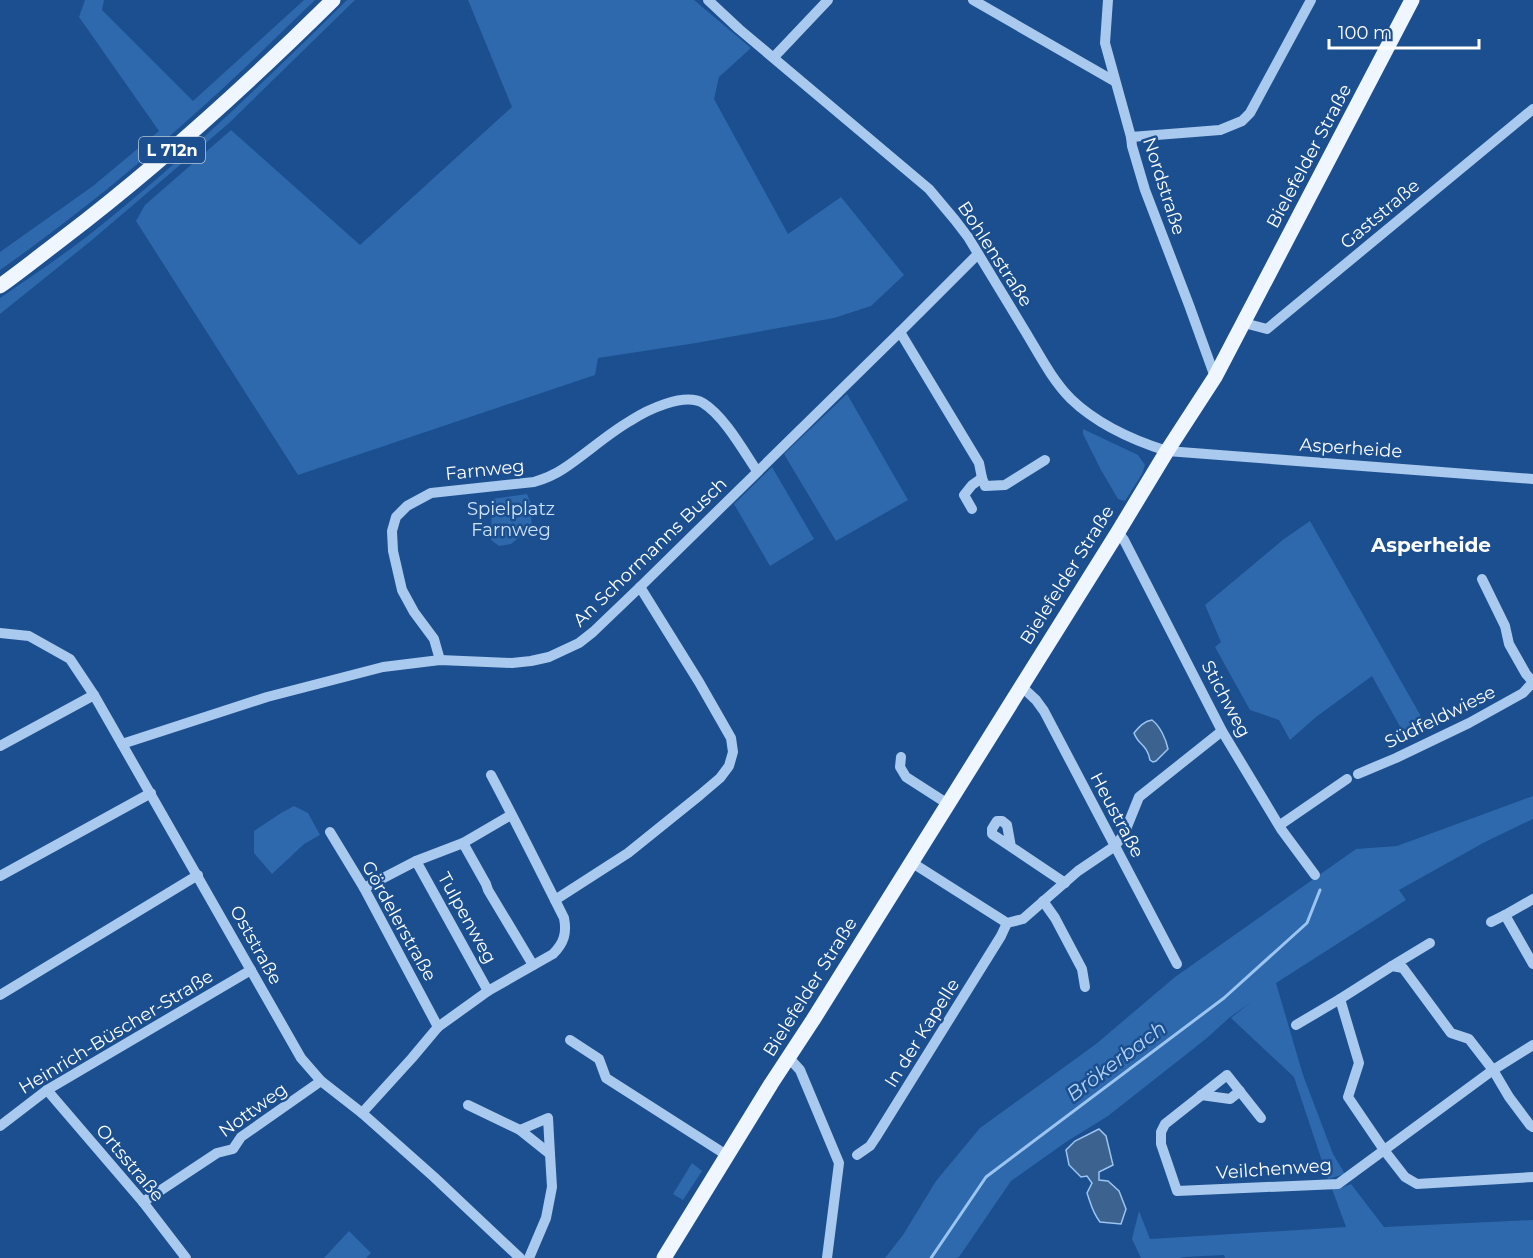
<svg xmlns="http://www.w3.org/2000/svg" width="1533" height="1258" viewBox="0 0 1533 1258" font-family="Montserrat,sans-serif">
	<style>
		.green { fill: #2e69ad }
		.water { fill: #3c6290; stroke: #9cc4f0; stroke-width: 1.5 }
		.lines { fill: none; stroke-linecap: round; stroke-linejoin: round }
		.stream { stroke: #9cc4f0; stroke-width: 3 }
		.minor { stroke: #a9c9ee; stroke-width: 10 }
		.major { stroke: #f0f6ff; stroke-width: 15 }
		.labels { text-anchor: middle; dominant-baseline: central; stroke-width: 5; stroke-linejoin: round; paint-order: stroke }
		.shield { fill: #1b4f8f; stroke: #bbcadd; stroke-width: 1.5 }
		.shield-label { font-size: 16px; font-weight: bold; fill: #fff }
		.street-label { font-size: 18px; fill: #fff; stroke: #1b4f8f }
		.park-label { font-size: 18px; fill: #cfe3fa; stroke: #1b4f8f }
		.neighbourhood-label { font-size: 20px; font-weight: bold; fill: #fff; stroke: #1b4f8f }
		.water-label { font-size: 20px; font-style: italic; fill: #b5d3f5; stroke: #1b4f8f }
	</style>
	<rect width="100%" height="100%" fill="#1b4f8f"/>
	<g class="green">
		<path d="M85,0H104L102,10L193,101L304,0H315C276,37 239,75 199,110C136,167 70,221 0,270V252L93,186L159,131L79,17Z"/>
		<path d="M347,0H355L228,124L92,240L0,314V298C35,274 71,250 104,223C190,154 269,77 347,0Z"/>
		<polygon points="468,0 694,0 751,48 719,77 714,99 788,234 841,197 904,275 871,306 834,318 696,343 598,358 595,375 298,475 136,221 145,205 231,130 360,245 512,107"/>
		<polygon points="847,394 908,500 836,541 784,454"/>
		<polygon points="1083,429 1138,455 1145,465 1142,474 1125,501 1118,499 1101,470 1083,434"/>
		<polygon points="772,467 814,539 770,566 734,504"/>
		<polygon points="527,494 530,502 532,527 511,544 499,546 491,540 492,499"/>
		<polygon points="1310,521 1427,727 1408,741 1372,676 1316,717 1290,740 1279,720 1250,710 1215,647 1221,642 1205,605 1284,539"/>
		<polygon points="1533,796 1533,819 1485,842 1399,890 1406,900 1276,983 1303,1075 1333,1154 1345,1174 1328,1179 1294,1077 1231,1018 1251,1002 1229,1018 1207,1038 1108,1116 1066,1142 1011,1181 959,1257 956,1258 885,1258 903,1235 936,1181 980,1128 1096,1044 1175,977 1356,849 1397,846"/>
		<polygon points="294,806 308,813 320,835 304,844 272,874 254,853 254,831 281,813"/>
		<polygon points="692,1163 702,1171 683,1200 673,1194"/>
		<polygon points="1351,1184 1384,1227 1533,1220 1533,1258 1225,1258 1224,1255 1184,1257 1180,1258 1141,1258 1132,1239 1139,1211 1150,1239 1346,1227 1332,1189 1341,1188"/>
		<polygon points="349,1231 371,1253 366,1258 324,1258"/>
	</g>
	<g class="water">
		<path d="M1152,720C1160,726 1166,739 1168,749L1156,761L1153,762L1150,760C1147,744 1138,745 1134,733C1139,727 1144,721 1152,720Z"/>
		<path d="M1099,1129L1106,1136L1113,1165L1099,1172V1180L1108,1181L1119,1191L1126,1209L1121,1224L1100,1222C1092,1212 1091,1204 1087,1193L1092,1183L1087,1176L1081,1177L1069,1165L1066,1150L1075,1141Z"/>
	</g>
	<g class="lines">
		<polyline class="stream" points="931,1258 986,1177 1224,998 1307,923 1320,890"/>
		<g class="minor">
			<path d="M708,0L739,29L929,189L955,220L968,237C987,268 1006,300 1025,331C1039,354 1052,380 1071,399C1098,425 1132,440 1167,451L1533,479"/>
			<polyline points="973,0 1114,81"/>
			<polyline points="1108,0 1105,43 1131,137 1132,146 1145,190 1189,305 1215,377"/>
			<polyline points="774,57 828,0"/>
			<polyline points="1131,137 1220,130 1242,121 1250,113 1311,0"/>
			<polyline points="1244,323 1267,329 1533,109"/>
			<polyline points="900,332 979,463 982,478 985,486 1005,485 1045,460"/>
			<polyline points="972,509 964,495 972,485 982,478"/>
			<polyline points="1118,532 1124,540 1222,731 1281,829 1315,875"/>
			<polyline points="1482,579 1505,626 1509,644 1526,674 1533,682"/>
			<polyline points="0,633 29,636 70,659 94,695 301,1058 321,1081 362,1113 434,1177 520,1258"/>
			<path d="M440,660L434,639L414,612L402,590L393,551L392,531L396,517L407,506L431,493L534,482C544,479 554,475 563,469C586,454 606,435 630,421C647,410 684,392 703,403C724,416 743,450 757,471"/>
			<polyline points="1021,686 1036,700 1044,711 1177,964"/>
			<polyline points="122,744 267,697 383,667 440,660 512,663 531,661 549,657 579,643 593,632 640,587 900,332 978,254"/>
			<polyline points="0,746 94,695"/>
			<polyline points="901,757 900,767 906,777 948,804"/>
			<polyline points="1358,774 1396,758 1469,723 1523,693 1533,682"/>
			<polyline points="1280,825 1347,779"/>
			<polyline points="330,832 364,888 438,1027"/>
			<polyline points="463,843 486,884 488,890 533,965"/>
			<polyline points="1011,847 1007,825 1002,821 997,821 992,829 992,834 1065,883"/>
			<polyline points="416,861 488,991"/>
			<polyline points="911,862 1007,923 1023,919 1078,871 1115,846 1124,834 1139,797 1222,731"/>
			<polyline points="0,876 151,793"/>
			<polyline points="364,888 416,861 463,843 511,815"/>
			<polyline points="1533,899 1505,915 1533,964"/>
			<polyline points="555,900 628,853 700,795 720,778 729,766 733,752 731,738 699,682 640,587"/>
			<polyline points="1043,901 1055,918 1082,969 1085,987"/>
			<polyline points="1491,922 1505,915"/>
			<polyline points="1392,966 1430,943"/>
			<polyline points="0,995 198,875"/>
			<polyline points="1296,1025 1340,999"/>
			<polyline points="570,1040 599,1059 606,1078 728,1156"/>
			<polyline points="789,1058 800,1070 839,1163 827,1258"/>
			<polyline points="47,1090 143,1202 186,1258"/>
			<polyline points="1201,1095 1230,1099 1240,1091"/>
			<polyline points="468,1105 520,1130 550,1154 552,1187 546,1218 529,1258"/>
			<path d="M362,1113L412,1058L438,1027L488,991L553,954C564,943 567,933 564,918C540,870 516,822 491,775"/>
			<polyline points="1261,1118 1227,1075 1165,1124 1161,1132 1161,1144 1177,1191 1338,1184 1493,1070 1533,1045"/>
			<polyline points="0,1126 47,1090 251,970"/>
			<polyline points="1533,1127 1530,1125 1509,1097 1493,1070 1469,1039 1451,1033 1403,968 1392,966 1340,999 1359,1063 1348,1097 1384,1150 1405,1177 1417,1184 1533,1177"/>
			<polyline points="520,1130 548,1118 550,1154"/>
			<polyline points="857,1155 870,1146 876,1137 1001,936 1007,923"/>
			<polyline points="143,1202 217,1153 233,1149 241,1137 321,1081"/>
		</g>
		<g class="major">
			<path d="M0,286C21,271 41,255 62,239C158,166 247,85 333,0"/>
			<polyline points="664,1258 771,1084 813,1020 1118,532 1167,451 1215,377 1412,0"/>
		</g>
	</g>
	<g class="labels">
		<rect class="shield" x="139" y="137" width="66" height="26" rx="4.5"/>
		<g class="shield-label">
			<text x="172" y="150">L 712n</text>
		</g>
		<g class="street-label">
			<text transform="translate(1309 156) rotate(-62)">Bielefelder Straße</text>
			<text transform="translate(1164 186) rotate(72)">Nordstraße</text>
			<text transform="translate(1380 214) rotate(-40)">Gaststraße</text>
			<text transform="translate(995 254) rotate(57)">Bohlenstraße</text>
			<text transform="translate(1351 448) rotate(4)">Asperheide</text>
			<text transform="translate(485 470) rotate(-6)">Farnweg</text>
			<text transform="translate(650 552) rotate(-44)">An Schormanns Busch</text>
			<text transform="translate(1067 575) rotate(-58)">Bielefelder Straße</text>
			<text transform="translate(1226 699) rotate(62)">Stichweg</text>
			<text transform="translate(1440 717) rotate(-26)">Südfeldwiese</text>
			<text transform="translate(1117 815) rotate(62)">Heustraße</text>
			<text transform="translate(467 918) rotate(61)">Tulpenweg</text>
			<text transform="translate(399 921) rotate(61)">Gördelerstraße</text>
			<text transform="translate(256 945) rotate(61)">Oststraße</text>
			<text transform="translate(810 987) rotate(-58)">Bielefelder Straße</text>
			<text transform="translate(116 1032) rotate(-31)">Heinrich-Büscher-Straße</text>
			<text transform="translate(922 1033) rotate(-58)">In der Kapelle</text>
			<text transform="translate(253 1110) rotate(-36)">Nottweg</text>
			<text transform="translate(130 1163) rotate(50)">Ortsstraße</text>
			<text transform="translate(1274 1169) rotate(-4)">Veilchenweg</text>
		</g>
		<g class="park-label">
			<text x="511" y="509">Spielplatz<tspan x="511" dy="21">Farnweg</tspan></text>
		</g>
		<g class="neighbourhood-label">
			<text x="1431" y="545">Asperheide</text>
		</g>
		<g class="water-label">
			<text transform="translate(1116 1061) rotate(-37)">Brökerbach</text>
		</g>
	</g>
	<path d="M1329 39v9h150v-9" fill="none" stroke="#ffffff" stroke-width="3"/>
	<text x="1338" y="39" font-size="18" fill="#ffffff" stroke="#1b4f8f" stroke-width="4.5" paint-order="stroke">100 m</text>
</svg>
